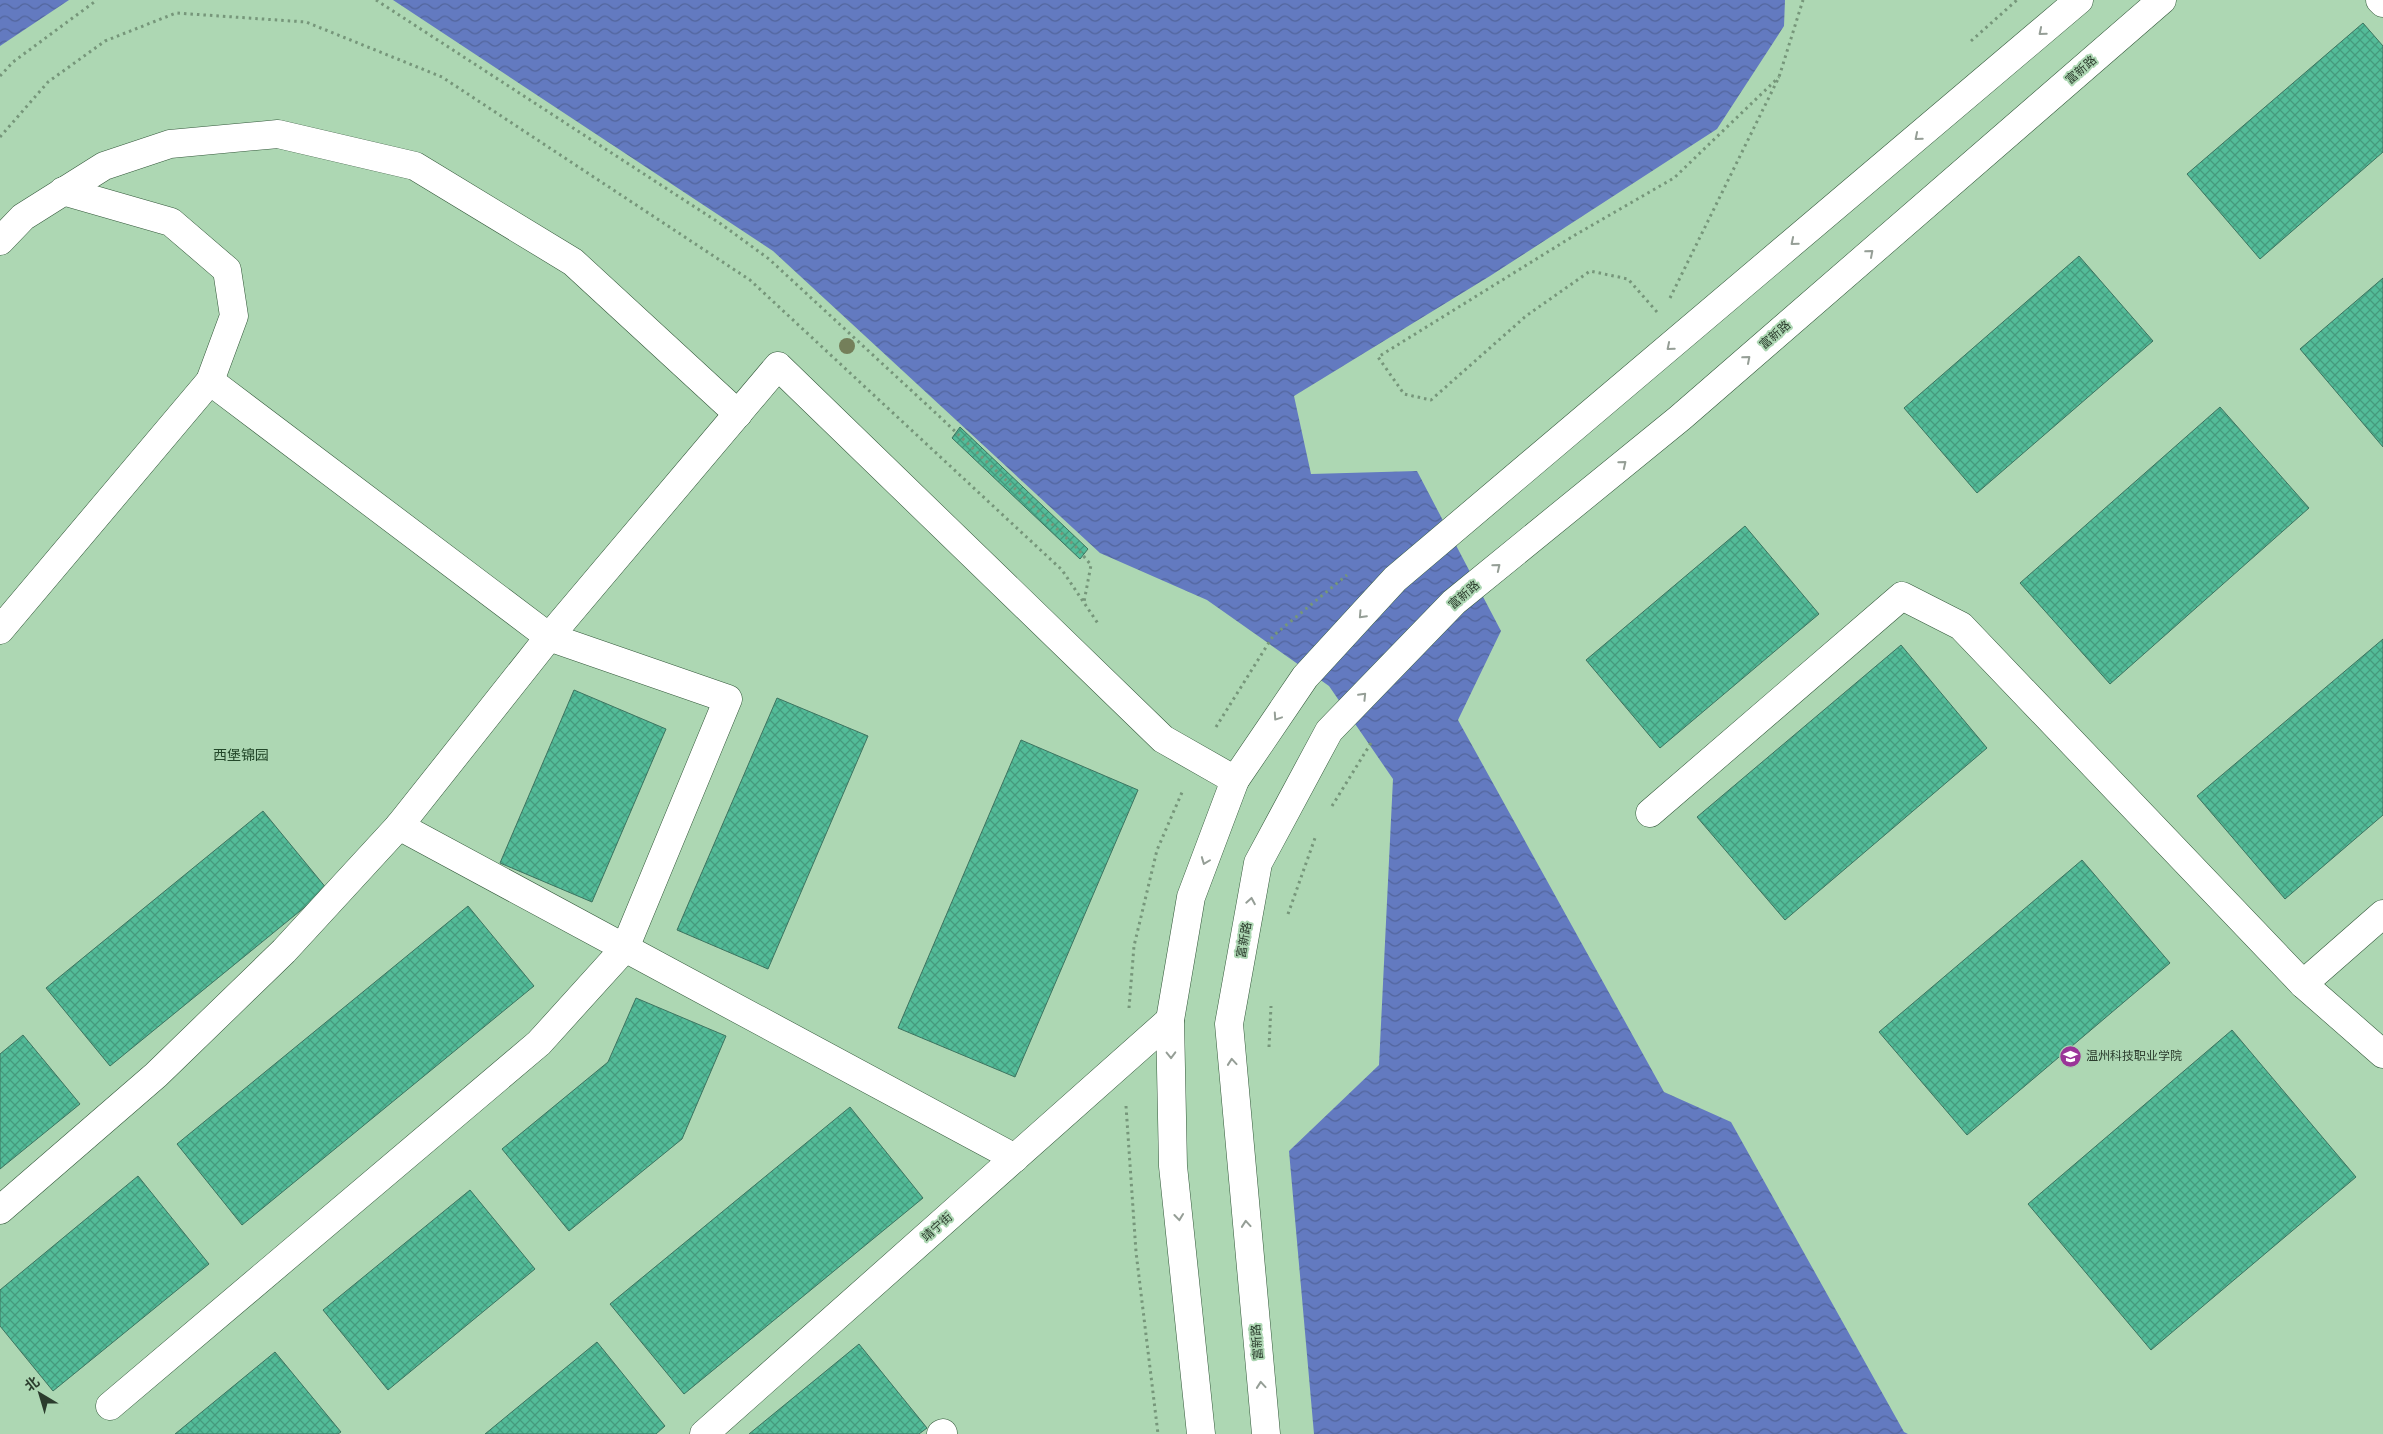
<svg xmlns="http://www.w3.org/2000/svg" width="2383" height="1434" viewBox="0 0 2383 1434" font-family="'Varela Round','Noto Sans SC',sans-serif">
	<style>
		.water { fill: url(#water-waves) }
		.building { fill: url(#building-cross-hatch); stroke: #3d7460 }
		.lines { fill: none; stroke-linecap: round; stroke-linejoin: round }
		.minor-casing { stroke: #33583a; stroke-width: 29 }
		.path { stroke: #76967a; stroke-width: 3; stroke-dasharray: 2.5 4; stroke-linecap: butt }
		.minor { stroke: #fff; stroke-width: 28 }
		.tree { fill: #747f5a }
		.oneway { stroke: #959e96 }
		.labels { text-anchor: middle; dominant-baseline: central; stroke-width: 4; stroke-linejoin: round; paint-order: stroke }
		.street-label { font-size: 12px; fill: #2b3c2d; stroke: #add7b3 }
		.poi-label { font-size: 12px; fill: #2b3c2d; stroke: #add7b3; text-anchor: start }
		.neighbourhood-label { font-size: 14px; fill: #23482a; stroke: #add7b3 }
	</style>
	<defs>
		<pattern id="water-waves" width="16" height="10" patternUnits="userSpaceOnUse" patternTransform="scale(1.25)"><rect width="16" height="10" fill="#637ac0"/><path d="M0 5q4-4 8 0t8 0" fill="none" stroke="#52659c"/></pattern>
		<pattern id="building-cross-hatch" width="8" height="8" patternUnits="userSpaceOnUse" patternTransform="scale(1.25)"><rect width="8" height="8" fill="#53bc99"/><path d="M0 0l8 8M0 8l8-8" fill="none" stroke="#459a7d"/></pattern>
	</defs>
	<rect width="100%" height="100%" fill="#add7b3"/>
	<g class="water">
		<polygon points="0,0 69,0 0,46"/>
		<polygon points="393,0 1785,0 1784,26 1717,129 1490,276 1294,396 1311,474 1417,471 1501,631 1458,720 1664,1092 1731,1122 1904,1432 1908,1434 1314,1434 1289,1151 1379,1065 1393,779 1329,686 1207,600 1100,553 773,251"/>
	</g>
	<g class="building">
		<polygon points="2363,23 2383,46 2383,152 2260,259 2187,174"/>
		<polygon points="2079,256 2153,341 1977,493 1904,408"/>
		<polygon points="2383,278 2383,447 2300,349"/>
		<polygon points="2220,407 2309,508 2110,684 2020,583"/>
		<polygon points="960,427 1088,549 1080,559 952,438"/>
		<polygon points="1745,526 1819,614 1660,748 1586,660"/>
		<polygon points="2383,639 2383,815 2285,899 2197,796"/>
		<polygon points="1901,645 1987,748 1785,920 1697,817"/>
		<polygon points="574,690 666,729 592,902 500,863"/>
		<polygon points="777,698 868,736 768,969 677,930"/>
		<polygon points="1021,740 1138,790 1015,1077 898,1028"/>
		<polygon points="263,811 327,889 110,1066 46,988"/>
		<polygon points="2082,860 2170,963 1967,1135 1879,1032"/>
		<polygon points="468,906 534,986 242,1225 177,1144"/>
		<polygon points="636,998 726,1036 682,1139 569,1231 502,1149 608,1062"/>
		<polygon points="2232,1030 2356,1177 2151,1350 2028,1204"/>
		<polygon points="23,1035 80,1104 0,1169 0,1054"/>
		<polygon points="850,1107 923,1198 684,1394 610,1304"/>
		<polygon points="138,1176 209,1264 53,1391 0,1326 0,1290"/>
		<polygon points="470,1190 535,1269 388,1390 323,1310"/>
		<polygon points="597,1342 665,1426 656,1434 485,1434"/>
		<polygon points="859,1344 927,1428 919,1434 749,1434"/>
		<polygon points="275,1352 341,1432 338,1434 175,1434"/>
	</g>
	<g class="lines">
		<defs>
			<g id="minor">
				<polyline points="2380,0 2383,3"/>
				<polyline points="63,191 171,222 227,270 234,316 210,381"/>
				<polyline points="0,241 23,217 104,166 170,144 278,134 415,166 573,262 738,414"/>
				<polyline points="0,630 210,381 549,637 728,699 625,948 1015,1158"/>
				<polyline points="1650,813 1902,596 1961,626 2303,984 2383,1054"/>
				<polyline points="2303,984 2383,914"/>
				<polyline points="0,1210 156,1075 284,951 399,826 549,637 778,366 1163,739 1235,780"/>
				<polyline points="110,1406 539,1043 625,948 399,826"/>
				<polyline points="704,1434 1170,1020"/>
				<polyline points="941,1434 943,1433"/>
				<polyline points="1201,1434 1173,1166 1170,1020 1191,897 1235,780 1305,677 1395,579 2079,0"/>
				<polyline points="1266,1434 1229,1024 1258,863 1329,731 1454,602 1680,418 2162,0"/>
			</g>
		</defs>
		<use href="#minor" class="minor-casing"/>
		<g class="path">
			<polyline points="376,0 721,224 769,259 940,417 1077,548 1091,565 1084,602"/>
			<polyline points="1971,41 2017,0"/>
			<polyline points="0,76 13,62 97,0"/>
			<polyline points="0,137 48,82 105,41 176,13 306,22 442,77 750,280 1062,570 1099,625"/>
			<polyline points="1670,298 1779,77 1803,0"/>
			<polyline points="1657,312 1628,279 1590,271 1526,316 1431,400 1404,394 1378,357 1575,235 1674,178 1779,77"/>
			<polyline points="1216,727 1273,636 1347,575"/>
			<polyline points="1332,806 1371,743"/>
			<polyline points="1288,914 1315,838"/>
			<polyline points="1129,1008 1134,946 1157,850 1183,790"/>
			<polyline points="1269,1047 1271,1006"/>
			<polyline points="1126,1106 1136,1252 1158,1434"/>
		</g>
		<use href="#minor" class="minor"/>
	</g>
	<circle class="tree" cx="847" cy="346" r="8"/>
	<defs><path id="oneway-chevron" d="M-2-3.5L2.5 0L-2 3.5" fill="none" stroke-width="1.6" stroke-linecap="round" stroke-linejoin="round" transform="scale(1.25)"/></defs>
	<g class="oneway">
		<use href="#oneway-chevron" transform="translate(2042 32) rotate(140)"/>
		<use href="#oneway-chevron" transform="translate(1918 137) rotate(140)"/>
		<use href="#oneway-chevron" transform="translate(1794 242) rotate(140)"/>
		<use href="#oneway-chevron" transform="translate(1870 253) rotate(-41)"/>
		<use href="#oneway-chevron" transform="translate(1670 347) rotate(140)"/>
		<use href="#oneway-chevron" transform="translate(1747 359) rotate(-41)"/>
		<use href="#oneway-chevron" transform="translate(1623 464) rotate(-39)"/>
		<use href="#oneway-chevron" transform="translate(1497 567) rotate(-39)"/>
		<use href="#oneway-chevron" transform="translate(1362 615) rotate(133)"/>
		<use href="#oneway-chevron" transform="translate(1363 696) rotate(-46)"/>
		<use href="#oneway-chevron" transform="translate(1277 717) rotate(124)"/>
		<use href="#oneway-chevron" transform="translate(1205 861) rotate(111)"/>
		<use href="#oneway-chevron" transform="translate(1251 901) rotate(-80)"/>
		<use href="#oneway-chevron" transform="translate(1171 1055) rotate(89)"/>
		<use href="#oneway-chevron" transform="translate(1232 1062) rotate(-95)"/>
		<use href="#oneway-chevron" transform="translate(1179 1217) rotate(84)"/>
		<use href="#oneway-chevron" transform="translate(1246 1224) rotate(-95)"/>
		<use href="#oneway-chevron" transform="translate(1261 1385) rotate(-95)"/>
	</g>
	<defs>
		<symbol id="university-disc" viewBox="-11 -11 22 22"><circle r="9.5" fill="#9a3498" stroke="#add7b3"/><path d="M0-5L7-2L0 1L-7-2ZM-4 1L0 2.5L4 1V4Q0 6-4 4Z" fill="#fff"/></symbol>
	</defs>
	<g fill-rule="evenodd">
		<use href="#university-disc" x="2058" y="1044" width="25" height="25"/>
	</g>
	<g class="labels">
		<g class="street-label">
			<text transform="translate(2081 70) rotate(-41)">富新路</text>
			<text transform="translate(1775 335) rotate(-41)">富新路</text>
			<text transform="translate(1464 595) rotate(-41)">富新路</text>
			<text transform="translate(1244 940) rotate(-80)">富新路</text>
			<text transform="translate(937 1227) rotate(-42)">靖宁街</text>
			<text transform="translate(1257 1342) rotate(-95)">富新路</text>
		</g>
		<g class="poi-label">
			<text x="2086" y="1056">温州科技职业学院</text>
		</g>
		<g class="neighbourhood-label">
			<text x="241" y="755">西堡锦园</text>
		</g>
	</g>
	<g transform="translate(40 1394) rotate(322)" stroke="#add7b3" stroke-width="4" paint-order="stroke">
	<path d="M0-4L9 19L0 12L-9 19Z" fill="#2b3c2d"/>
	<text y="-8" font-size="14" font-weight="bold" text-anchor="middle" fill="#2b3c2d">北</text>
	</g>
</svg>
